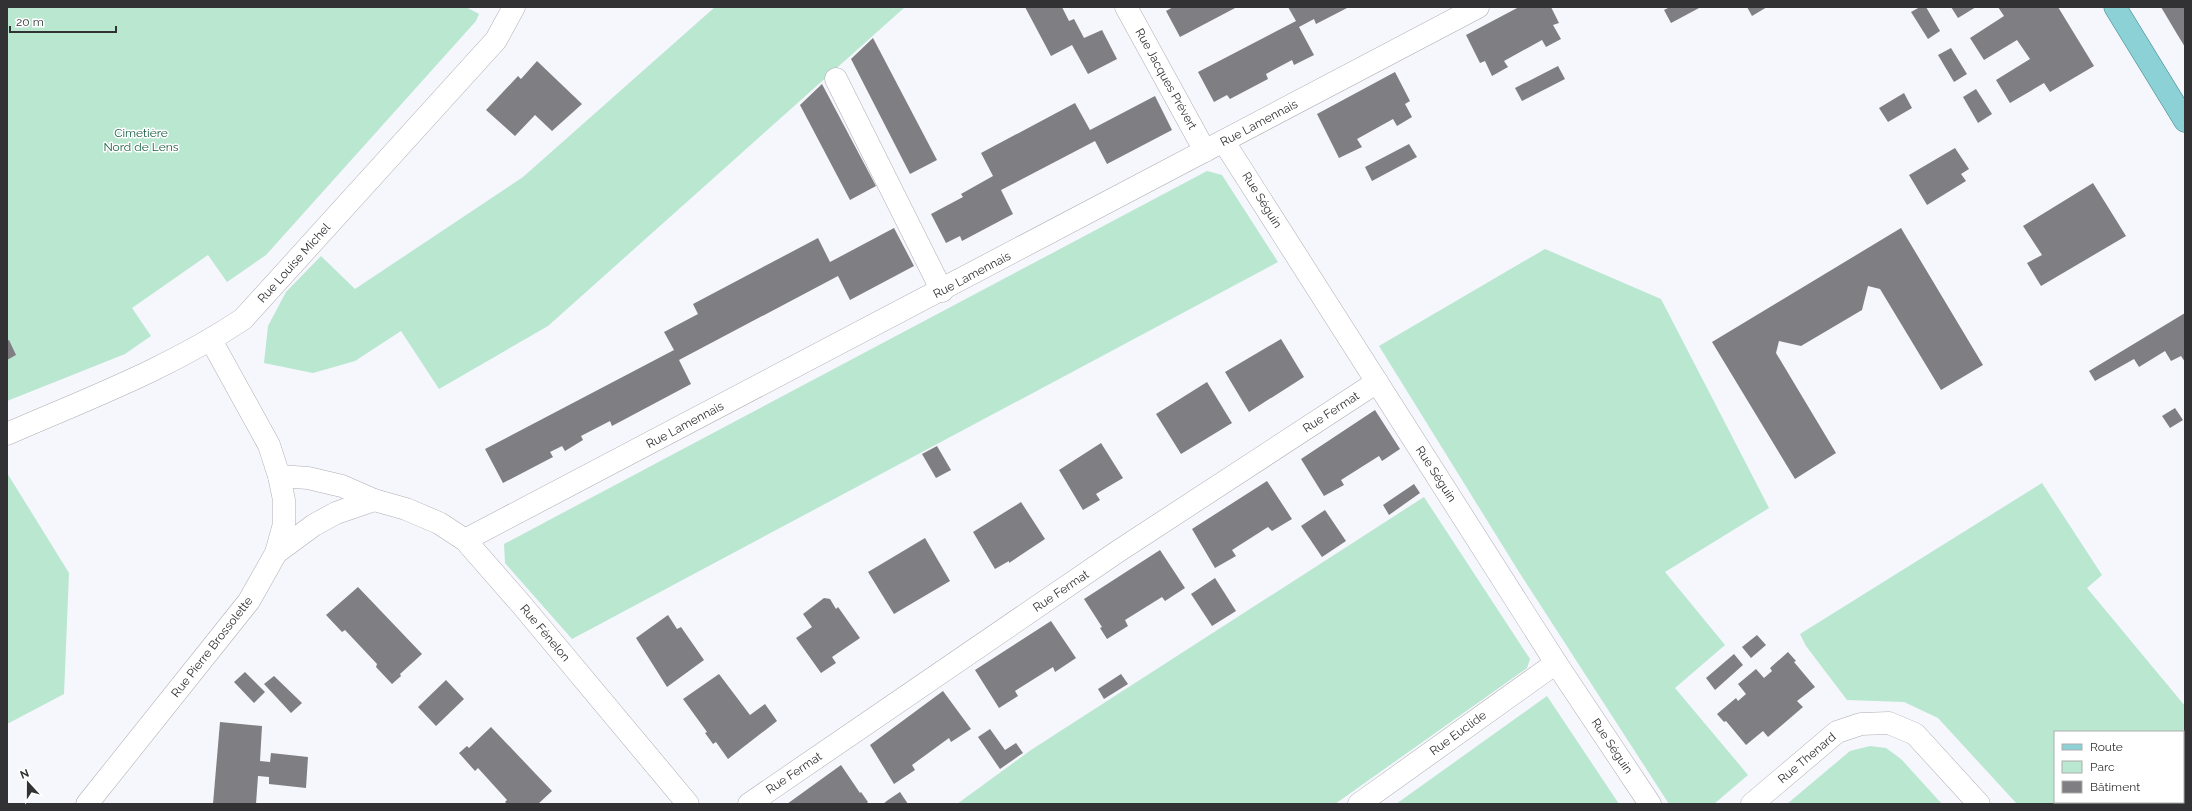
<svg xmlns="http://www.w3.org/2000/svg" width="2192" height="811" viewBox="0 0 2192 811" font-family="Raleway,sans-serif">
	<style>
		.green { fill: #b9e7d0; fill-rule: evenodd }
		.building { fill: #7f7e83 }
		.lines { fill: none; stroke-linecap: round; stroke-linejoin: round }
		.minor-casing { stroke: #aeaeb4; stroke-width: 23 }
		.major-casing { stroke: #3a868a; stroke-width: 23 }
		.minor { stroke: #fff; stroke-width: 22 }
		.major { stroke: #8bd1d5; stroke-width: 22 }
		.labels { text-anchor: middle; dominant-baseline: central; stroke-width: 3; stroke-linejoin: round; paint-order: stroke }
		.street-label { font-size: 12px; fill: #323234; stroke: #fff }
		.park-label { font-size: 12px; fill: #1a5b42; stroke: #fff }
	</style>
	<rect width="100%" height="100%" fill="#f6f6fd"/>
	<g class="green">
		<polygon points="7,7 466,7 479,14 476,21 266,255 227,282 208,255 132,308 151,336 125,354 7,401"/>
		<polygon points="715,7 905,7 548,326 439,389 401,331 355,361 313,373 264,363 268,326 286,292 321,256 355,289 523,177"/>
		<polygon points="1207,171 1222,175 1278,262 572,639 505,563 504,544"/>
		<polygon points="1545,249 1661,299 1769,508 1665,572 1725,645 1675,688 1748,775 1714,804 1669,804 1519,572 1379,346"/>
		<polygon points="7,473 69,573 64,694 7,724"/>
		<path d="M2042,483L2102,575L2087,588L2185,706V804H2017L1938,718L1904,702L1847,700L1806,646L1800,634ZM2055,732H2183V802H2055Z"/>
		<polygon points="1424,497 1530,659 1527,668 1335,804 957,804 1031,750"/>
		<polygon points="1547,696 1619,804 1396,804"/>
		<polygon points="1870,746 1886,748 1901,759 1942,804 1787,804 1850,751"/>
	</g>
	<g class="building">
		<polygon points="1025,7 1062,7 1069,21 1074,19 1084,38 1102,30 1117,59 1088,74 1072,45 1051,56"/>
		<polygon points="1173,7 1237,7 1180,37 1166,11"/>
		<polygon points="1288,7 1349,7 1316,24 1314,19 1299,27 1314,55 1294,65 1292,60 1266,74 1268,79 1230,99 1227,95 1214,102 1198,72 1296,21"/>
		<polygon points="1519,7 1551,7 1559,23 1553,25 1561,39 1546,47 1542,40 1504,61 1508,67 1492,76 1485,61 1480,63 1466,35"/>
		<polygon points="1670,7 1701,7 1671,23 1664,10"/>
		<polygon points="1747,7 1767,7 1752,16"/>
		<polygon points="1920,7 1926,7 1940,31 1928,39 1911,12"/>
		<polygon points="1951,7 1976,7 1958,18"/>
		<polygon points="1998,7 2058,7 2094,66 2050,92 2044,83 2010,103 1996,80 2030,59 2017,40 1984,60 1970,38 2004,16"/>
		<polygon points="2161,7 2185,7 2185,47 2177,34"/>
		<polygon points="873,38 937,160 910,174 851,59"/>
		<polygon points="1951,48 1967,74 1954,82 1938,55"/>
		<polygon points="537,61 582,104 552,131 535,115 515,136 486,110 518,76 521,79"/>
		<polygon points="1558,66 1565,79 1522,101 1515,88"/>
		<polygon points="1395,72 1410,101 1405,104 1412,117 1397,126 1393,119 1357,139 1362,147 1339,158 1317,114"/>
		<polygon points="822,84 876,186 850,200 800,105"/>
		<polygon points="1976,89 1992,114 1978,123 1963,97"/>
		<polygon points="1904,93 1912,108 1888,122 1879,108"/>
		<polygon points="1155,96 1172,130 1107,164 1095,141 1001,190 1013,214 962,241 960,236 946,243 931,214 963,197 961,194 993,176 981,153 1075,103 1090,130"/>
		<polygon points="1409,144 1417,157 1372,181 1365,167"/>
		<polygon points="1955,148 1969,169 1961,174 1966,181 1927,205 1909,175"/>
		<polygon points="2093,183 2126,236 2041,286 2027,263 2042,255 2023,226"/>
		<polygon points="894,228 914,266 850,300 838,276 679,360 691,384 612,426 610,421 581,436 583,440 565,451 562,446 550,452 553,457 503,483 485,449 674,350 664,332 698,314 693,304 818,238 830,262"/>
		<polygon points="1901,228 1983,365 1941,390 1880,289 1868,286 1862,310 1801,346 1779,341 1776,353 1836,453 1795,479 1712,342"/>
		<polygon points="2185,313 2185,362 2181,356 2171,361 2165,351 2139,367 2134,359 2095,381 2089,371"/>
		<polygon points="1281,339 1304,377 1249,412 1225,372"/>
		<polygon points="9,340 16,355 7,360 7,341"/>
		<polygon points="1207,382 1232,423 1181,454 1156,414"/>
		<polygon points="2175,408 2183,420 2170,428 2162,416"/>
		<polygon points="1375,410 1400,449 1382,461 1379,456 1341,480 1344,485 1324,496 1301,459"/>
		<polygon points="1101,443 1123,478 1096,494 1100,500 1083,510 1059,470"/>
		<polygon points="937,446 951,470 936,478 922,454"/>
		<polygon points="1267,481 1292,519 1272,531 1268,527 1232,550 1236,556 1215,568 1192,529"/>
		<polygon points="1414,484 1420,493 1389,515 1383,505"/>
		<polygon points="1021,502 1045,539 1009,563 1009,561 995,569 973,532"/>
		<polygon points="1325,510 1346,541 1322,557 1301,526"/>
		<polygon points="925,538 950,581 894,614 868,572"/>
		<polygon points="1160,550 1185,588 1165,601 1162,597 1125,620 1128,626 1107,639 1100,628 1102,627 1084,599"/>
		<polygon points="1215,578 1236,611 1212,626 1191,594"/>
		<polygon points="358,587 422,654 400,674 401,676 392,684 376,667 377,664 345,630 342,632 326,615"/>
		<polygon points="824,598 830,599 836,609 838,607 860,638 832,657 836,663 821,673 796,638 812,627 803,614"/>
		<polygon points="668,615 677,629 681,627 704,660 667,687 636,638"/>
		<polygon points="1051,621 1076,658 1055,672 1053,667 1015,691 1018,696 999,708 975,670"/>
		<polygon points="1757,635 1766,645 1751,658 1742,647"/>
		<polygon points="1788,652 1796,661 1794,662 1815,687 1797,701 1803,707 1768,737 1763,731 1746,745 1726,721 1724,722 1717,714 1736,698 1738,701 1746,694 1738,684 1756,669 1764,678 1772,671 1770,668"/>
		<polygon points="1734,654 1743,665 1715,690 1706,678"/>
		<polygon points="245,672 265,692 254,703 234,682"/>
		<polygon points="719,674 750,715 765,704 777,721 728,759 716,742 713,744 705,733 707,732 683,699"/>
		<polygon points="1121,674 1128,684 1104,699 1098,689"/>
		<polygon points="274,676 302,703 291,713 264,684"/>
		<polygon points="446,680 464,699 436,726 418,707"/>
		<polygon points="943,691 971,729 951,742 949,738 912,765 915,770 894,784 870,745"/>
		<polygon points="220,722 262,726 260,761 270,762 271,753 308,757 306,788 269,784 269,777 258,776 256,804 213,804"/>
		<polygon points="491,727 552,791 538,804 507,804 505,802 507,800 478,768 475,771 459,753 467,746 469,748"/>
		<polygon points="990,729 1005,750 1016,743 1023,753 1000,769 978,737"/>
		<polygon points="841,765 860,793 861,792 868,802 866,804 787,804"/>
		<polygon points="900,792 908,804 883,804 888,800"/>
	</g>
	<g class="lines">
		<defs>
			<g id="minor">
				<polyline points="1126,7 1205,151"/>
				<polyline points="836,79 942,291"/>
				<polyline points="1224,142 1556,663 1650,804"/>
				<path d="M7,434C87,399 170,368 243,319L496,40L514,7"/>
				<polyline points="279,476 308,478 342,486 374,500 406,509 439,523 465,540 521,604 688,804"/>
				<polyline points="465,540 1478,7"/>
				<polyline points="276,553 314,525 336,513 374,500"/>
				<polyline points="87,804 249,601 276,553 284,524 284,500 279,476 269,445 211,340"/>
				<polyline points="749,804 1117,552 1377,382"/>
				<polyline points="1359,804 1556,663"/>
				<polyline points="1752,804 1837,732 1861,724 1889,723 1915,734 1979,804"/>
			</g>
			<polyline id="major" points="2115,7 2185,121"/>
		</defs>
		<use href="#minor" class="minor-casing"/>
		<use href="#major" class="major-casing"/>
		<use href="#minor" class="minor"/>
		<use href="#major" class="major"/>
	</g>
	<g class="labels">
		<g class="street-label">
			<text transform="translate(1166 79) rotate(61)">Rue Jacques Prévert</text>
			<text transform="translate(1259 123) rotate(-28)">Rue Lamennais</text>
			<text transform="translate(1262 200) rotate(58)">Rue Séguin</text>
			<text transform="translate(294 263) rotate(-48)">Rue Louise Michel</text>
			<text transform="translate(972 275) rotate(-28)">Rue Lamennais</text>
			<text transform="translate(1331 412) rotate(-33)">Rue Fermat</text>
			<text transform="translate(685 425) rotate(-28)">Rue Lamennais</text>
			<text transform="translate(1436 474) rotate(57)">Rue Séguin</text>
			<text transform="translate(1061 591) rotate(-34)">Rue Fermat</text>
			<text transform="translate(545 633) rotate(50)">Rue Fénelon</text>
			<text transform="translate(212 647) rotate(-52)">Rue Pierre Brossolette</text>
			<text transform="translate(1458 733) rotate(-36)">Rue Euclide</text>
			<text transform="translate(1612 746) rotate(56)">Rue Séguin</text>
			<text transform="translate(1807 758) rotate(-40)">Rue Thenard</text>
			<text transform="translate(794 773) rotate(-34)">Rue Fermat</text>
		</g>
		<g class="park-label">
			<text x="141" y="133">Cimetière<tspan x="141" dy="14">Nord de Lens</tspan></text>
		</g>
	</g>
	<rect width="2192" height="811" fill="none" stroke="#323234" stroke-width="16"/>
	<rect x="2054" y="731" width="130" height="72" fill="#ffffff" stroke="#adadae"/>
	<rect x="2062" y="744" width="20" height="6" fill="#8bd1d5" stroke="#adadae"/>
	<text x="2090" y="751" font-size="12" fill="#323234">Route</text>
	<rect x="2062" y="761" width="20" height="12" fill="#b9e7d0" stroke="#adadae"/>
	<text x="2090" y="771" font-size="12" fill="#323234">Parc</text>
	<rect x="2062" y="781" width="20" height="12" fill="#7f7e83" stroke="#adadae"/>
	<text x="2090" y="791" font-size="12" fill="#323234">Bâtiment</text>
	<g transform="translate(28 783) rotate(339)" stroke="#ffffff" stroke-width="3" paint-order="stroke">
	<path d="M0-3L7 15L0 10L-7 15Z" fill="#323234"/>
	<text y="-6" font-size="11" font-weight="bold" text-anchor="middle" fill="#323234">N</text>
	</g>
	<path d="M10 26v6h106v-6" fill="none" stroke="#323234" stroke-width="2"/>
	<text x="16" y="26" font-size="12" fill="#323234" stroke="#ffffff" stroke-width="3" paint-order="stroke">20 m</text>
</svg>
